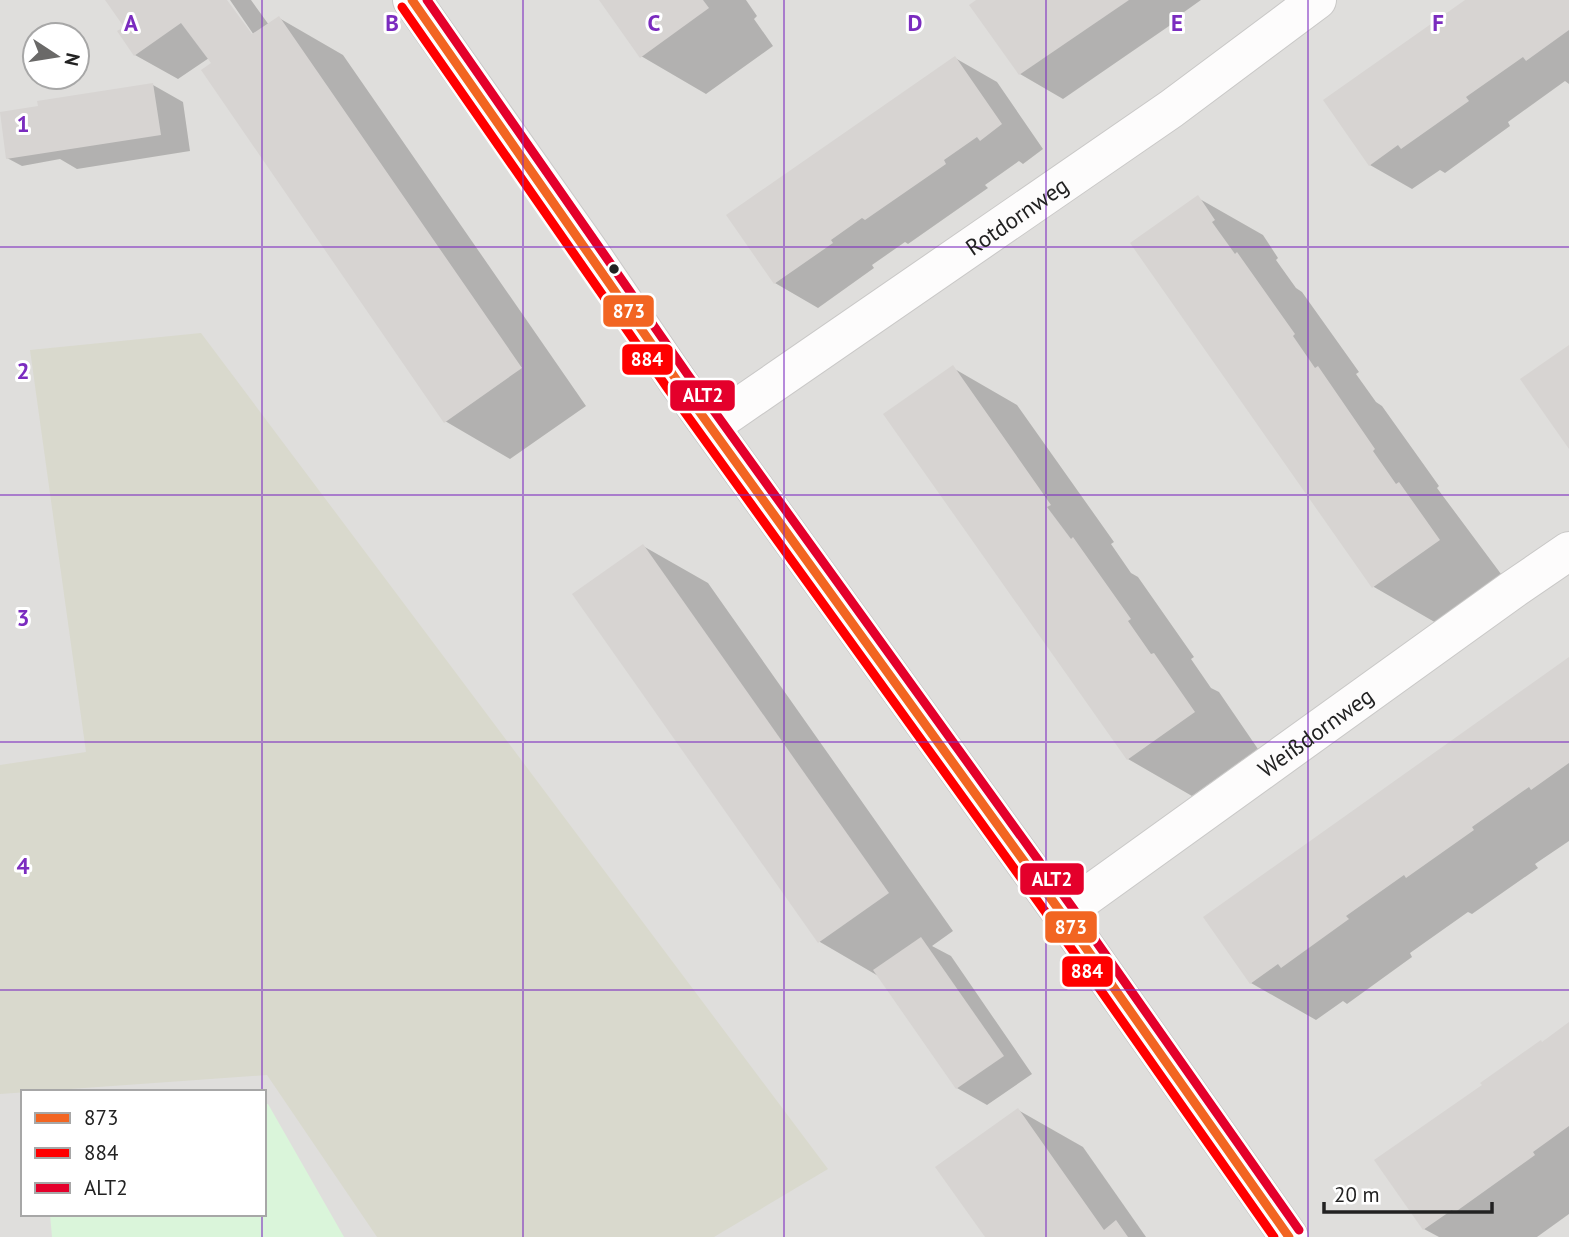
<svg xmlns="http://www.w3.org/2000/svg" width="1569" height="1237" viewBox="0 0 1569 1237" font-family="'PT Sans',sans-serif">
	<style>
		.residential { fill: #dfdedc; fill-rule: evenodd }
		.construction { fill: #d9d9cd }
		.park { fill: #daf5da }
		.shadow { fill: #0003 }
		.building { fill: #d7d4d2 }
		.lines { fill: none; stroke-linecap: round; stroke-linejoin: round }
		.minor-casing { stroke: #c9c8c7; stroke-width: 40 }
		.minor { stroke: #fdfcfc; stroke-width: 38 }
		.bus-1-casing { stroke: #fff; stroke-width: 14 }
		.bus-2-casing { stroke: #fff; stroke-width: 14 }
		.bus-3-casing { stroke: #fff; stroke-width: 14 }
		.bus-1 { stroke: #f26522; stroke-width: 9 }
		.bus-2 { stroke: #f00; stroke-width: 9 }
		.bus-3 { stroke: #e4002b; stroke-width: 9 }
		.grid { fill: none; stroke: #7b2cbf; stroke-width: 2; stroke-opacity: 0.55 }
		.bus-dot { fill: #222; stroke: #fff; stroke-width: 2.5 }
		.labels { text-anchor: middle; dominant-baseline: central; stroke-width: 6; stroke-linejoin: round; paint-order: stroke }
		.street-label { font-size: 23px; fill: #222; stroke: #fff }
		.grid-label { font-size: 23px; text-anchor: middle; font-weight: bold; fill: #7b2cbf; stroke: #fff; stroke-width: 6; stroke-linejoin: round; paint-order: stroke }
		.line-badge { stroke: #fff; stroke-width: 2.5 }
		.badge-label { font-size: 19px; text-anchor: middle; font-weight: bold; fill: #fff }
	</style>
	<rect width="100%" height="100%" fill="#f0eeeb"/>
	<path class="residential" d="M0,0H1569V1237H0ZM35,35H77V77H35ZM23,1092H264V1214H23Z"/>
	<polygon class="construction" points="201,333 828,1169 714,1237 377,1237 267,1075 0,1094 0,765 86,752 30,350"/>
	<polygon class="park" points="264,1104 268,1104 344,1237 52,1237 50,1214 264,1214"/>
	<g class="shadow">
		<polygon points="108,0 225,0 256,43 258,41 230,0 251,0 269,25 279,18 343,55 586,406 510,459 445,421 209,58 178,79 135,55 127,28"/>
		<polygon points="601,0 746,0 757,16 754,19 773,46 706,94 641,56"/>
		<polygon points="980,0 1201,0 1170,22 1172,24 1063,99 1020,74 972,5"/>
		<polygon points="1468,0 1569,0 1569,84 1565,81 1508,122 1510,126 1445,173 1440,170 1412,189 1370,165"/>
		<polygon points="955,58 997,82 1043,149 1023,164 1019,161 985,185 988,188 908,244 905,242 872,265 874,268 818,308 775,283"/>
		<polygon points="153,85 183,102 190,151 77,169 60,159 22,166 7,158"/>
		<polygon points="1198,198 1263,235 1278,258 1276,260 1296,288 1302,292 1359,372 1356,374 1376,402 1382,406 1439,486 1437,488 1504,578 1438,624 1374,587"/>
		<polygon points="953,368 1017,405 1114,542 1111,544 1131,573 1138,577 1194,657 1191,659 1211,688 1219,692 1258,749 1192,796 1128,759"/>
		<polygon points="643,546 708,583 953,931 932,946 951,956 1032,1074 987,1105 957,1088 880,977 820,942 575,595"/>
		<polygon points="1569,659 1569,841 1535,864 1538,868 1472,914 1468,912 1410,953 1412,957 1347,1004 1343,1001 1316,1020 1251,983"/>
		<polygon points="1569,1025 1569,1214 1537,1237 1439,1237 1424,1229 1543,1043"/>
		<polygon points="1018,1110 1083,1147 1146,1237 987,1237"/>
	</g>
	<g class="building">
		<polygon points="105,0 227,0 252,34 279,16 522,368 444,423 201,70 211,63 181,23 134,56 117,31 124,27"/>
		<polygon points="599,0 703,0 709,8 640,58"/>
		<polygon points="976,0 1129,0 1019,75 969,5"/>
		<polygon points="1465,0 1569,0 1569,30 1526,61 1523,57 1466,97 1469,101 1401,149 1398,145 1369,166 1323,100"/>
		<polygon points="955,56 1002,124 980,141 977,137 944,160 946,164 865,220 862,218 831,240 833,243 774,284 726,215"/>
		<polygon points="153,83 161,135 6,159 0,112 38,106 37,101"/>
		<polygon points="1198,195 1215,220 1212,222 1235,254 1237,252 1295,334 1293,336 1315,368 1318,366 1375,449 1373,451 1396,484 1399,482 1440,540 1372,588 1130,243"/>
		<polygon points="1569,345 1569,449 1520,379"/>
		<polygon points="953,365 1051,505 1047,507 1071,539 1073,537 1131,619 1128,621 1151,654 1154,653 1195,712 1127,760 883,414"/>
		<polygon points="643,544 889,893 818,943 572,594"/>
		<polygon points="1569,657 1569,763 1531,790 1529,787 1472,827 1474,830 1406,878 1404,875 1346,916 1349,919 1281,968 1278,964 1250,984 1203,917"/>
		<polygon points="921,937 1004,1056 956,1089 873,970"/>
		<polygon points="1569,1022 1569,1126 1533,1152 1535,1155 1454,1213 1452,1210 1423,1230 1374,1160 1482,1085 1480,1083 1541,1040 1542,1042"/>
		<polygon points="1018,1108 1104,1230 1116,1220 1128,1237 985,1237 935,1167"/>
	</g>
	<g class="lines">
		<defs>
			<g id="minor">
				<polyline points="412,0 591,254 678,382 1062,914 1289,1237"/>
				<path id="s1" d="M711,426L1171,109L1317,0"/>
				<path id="s2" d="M1062,914L1512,590L1569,551"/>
			</g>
		</defs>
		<use href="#minor" class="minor-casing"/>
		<use href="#minor" class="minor"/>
		<defs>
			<polyline id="bus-1" points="412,0 678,382 1062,914 1289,1237"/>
			<polyline id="bus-2" points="402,7 668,389 1052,921 1274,1237"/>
			<polyline id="bus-3" points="427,0 688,375 1072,907 1299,1230"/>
		</defs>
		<use href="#bus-1" class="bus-1-casing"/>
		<use href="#bus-2" class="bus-2-casing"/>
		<use href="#bus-3" class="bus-3-casing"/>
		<use href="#bus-1" class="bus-1"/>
		<use href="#bus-2" class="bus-2"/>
		<use href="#bus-3" class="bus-3"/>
	</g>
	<path class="grid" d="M262,0V1092M523,0V1237M784,0V1237M1046,0V1237M1308,0V1237M0,247H1569M0,495H1569M0,742H1569M0,990H1569M262,1214V1237"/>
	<circle class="bus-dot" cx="614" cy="269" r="6"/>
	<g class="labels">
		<g class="street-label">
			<text stroke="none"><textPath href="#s1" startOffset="371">Rotdornweg</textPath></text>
			<text stroke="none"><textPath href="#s2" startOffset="312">Weißdornweg</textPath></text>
		</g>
	</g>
	<g class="grid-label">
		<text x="131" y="31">A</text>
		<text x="392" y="31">B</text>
		<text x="654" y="31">C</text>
		<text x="915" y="31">D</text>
		<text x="1177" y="31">E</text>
		<text x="1438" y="31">F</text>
		<text x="23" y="132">1</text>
		<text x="23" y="379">2</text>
		<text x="23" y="626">3</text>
		<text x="23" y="874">4</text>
	</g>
	<g class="line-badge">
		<rect x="602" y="294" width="53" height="34" rx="7" fill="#f26522"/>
		<rect x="621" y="343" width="53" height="33" rx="7" fill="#f00"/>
		<rect x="669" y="379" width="67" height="33" rx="7" fill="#e4002b"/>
		<rect x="1019" y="862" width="66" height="34" rx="7" fill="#e4002b"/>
		<rect x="1044" y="910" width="54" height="34" rx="7" fill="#f26522"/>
		<rect x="1061" y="955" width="53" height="33" rx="7" fill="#f00"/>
	</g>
	<g class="badge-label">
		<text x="629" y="318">873</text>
		<text x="647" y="366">884</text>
		<text x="703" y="402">ALT2</text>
		<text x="1052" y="886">ALT2</text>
		<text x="1071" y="934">873</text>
		<text x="1087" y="978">884</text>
	</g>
	<rect x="21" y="1090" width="245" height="126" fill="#ffffff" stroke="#a7a7a7" stroke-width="2"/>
	<rect x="35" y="1113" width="35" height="10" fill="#f26522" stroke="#a7a7a7" stroke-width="2"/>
	<text x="84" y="1125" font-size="21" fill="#222222">873</text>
	<rect x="35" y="1148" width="35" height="10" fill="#ff0000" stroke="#a7a7a7" stroke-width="2"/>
	<text x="84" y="1160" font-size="21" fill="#222222">884</text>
	<rect x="35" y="1183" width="35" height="10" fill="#e4002b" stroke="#a7a7a7" stroke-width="2"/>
	<text x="84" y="1195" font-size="21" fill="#222222">ALT2</text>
	<g transform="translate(56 56) rotate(102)"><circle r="33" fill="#ffffff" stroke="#a7a7a7" stroke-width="2"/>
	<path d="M0-5L12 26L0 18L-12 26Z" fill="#6a6968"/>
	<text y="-10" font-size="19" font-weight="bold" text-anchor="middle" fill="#222222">N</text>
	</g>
	<path d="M1324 1202v10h168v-10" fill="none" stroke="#222222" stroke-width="3.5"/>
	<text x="1334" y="1202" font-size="21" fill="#222222" stroke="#ffffff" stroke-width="5" paint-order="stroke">20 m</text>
</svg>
